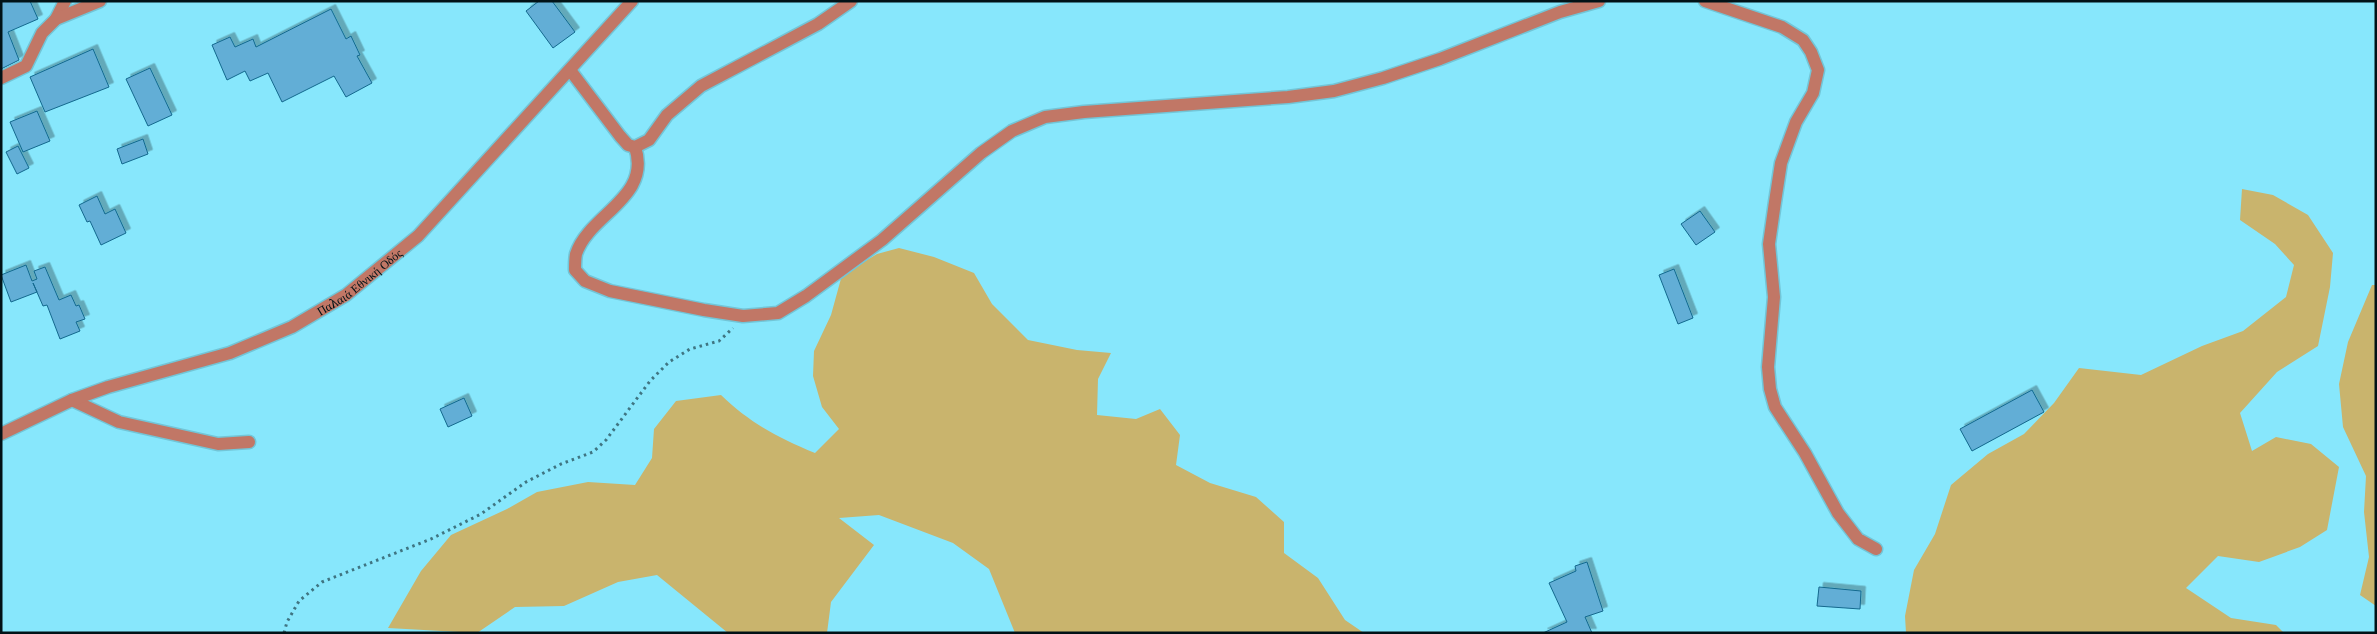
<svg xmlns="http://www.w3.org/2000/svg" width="2377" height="634" viewBox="0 0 2377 634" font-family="Merriweather,serif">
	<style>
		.green { fill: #c9b46d }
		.building { fill: #62aed6; stroke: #12688d; filter: url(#shadow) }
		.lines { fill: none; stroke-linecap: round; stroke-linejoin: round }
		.minor-casing { stroke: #72c5d7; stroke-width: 15 }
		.tertiary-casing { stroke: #72c5d7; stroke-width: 15 }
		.path { stroke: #3f7582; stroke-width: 3; stroke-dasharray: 2.5 4; stroke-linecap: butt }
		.minor { stroke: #c17766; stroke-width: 12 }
		.tertiary { stroke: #c17766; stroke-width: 12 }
		.labels { text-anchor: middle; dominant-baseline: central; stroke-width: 4; stroke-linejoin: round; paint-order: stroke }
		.street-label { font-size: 12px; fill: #011217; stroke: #e9fbff }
	</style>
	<defs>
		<filter id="shadow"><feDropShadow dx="4.5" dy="-4.5" stdDeviation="0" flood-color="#0004"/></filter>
	</defs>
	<rect width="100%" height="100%" fill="#87e7fc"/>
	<g class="green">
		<polygon points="2242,189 2273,195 2308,215 2333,253 2330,287 2318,346 2277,372 2240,413 2252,451 2276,437 2311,444 2339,467 2327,530 2300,547 2259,562 2218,556 2186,588 2231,618 2276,625 2284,633 1906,633 1905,616 1914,570 1935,534 1951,485 1988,454 2024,434 2054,403 2079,368 2141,375 2202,346 2243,331 2286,297 2294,265 2275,244 2240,220"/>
		<path d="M899,248L934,257L974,273L992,304L1028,340L1077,350L1111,353L1098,379L1097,415L1136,419L1160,409L1180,435L1176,465L1210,483L1256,497L1284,522V553L1318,578L1345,620L1364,633H1015L989,569L953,543L879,515L839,518L874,545L831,602L827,633H728L657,575L618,582L564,606L515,607L477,633L388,628L421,571L451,535L507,509L537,492L588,482L635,485L652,458L654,429L676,401L721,395C750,423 777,437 815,453L839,429L822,407L813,376L814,351L831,315L842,275L877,254Z"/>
		<polygon points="2372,285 2376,285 2376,606 2360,595 2369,557 2364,512 2366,476 2343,427 2339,384 2348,342"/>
	</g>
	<g class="building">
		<polygon points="1,1 30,1 38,19 8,32 19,60 1,69"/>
		<polygon points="539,1 552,1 575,32 553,48 526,11"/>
		<polygon points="331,9 346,39 351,36 360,55 357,56 372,83 346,97 334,76 282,102 268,73 250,81 245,71 227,80 212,45 230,37 235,47 253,39 256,47"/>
		<polygon points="93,49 109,87 45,112 30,77"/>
		<polygon points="150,68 172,115 148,126 126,79"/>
		<polygon points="37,111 50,141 23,152 10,122"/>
		<polygon points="143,139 148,154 122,164 117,149"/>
		<polygon points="18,146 29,168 17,174 6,152"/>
		<polygon points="97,196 105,214 115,209 126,233 101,245 90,221 87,222 79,205"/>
		<polygon points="1700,211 1715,232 1696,245 1681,224"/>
		<polygon points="26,265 32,281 37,279 34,271 45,267 59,300 71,295 76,306 79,305 85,319 76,322 80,331 60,339 47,305 43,306 33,283 37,292 11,302 1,275"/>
		<polygon points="1674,269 1693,318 1678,324 1659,275"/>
		<polygon points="2032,390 2044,412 1972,451 1960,429"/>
		<polygon points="464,398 472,416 448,427 440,409"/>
		<polygon points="1587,562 1603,611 1585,617 1592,633 1543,633 1567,622 1549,583 1576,571 1575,566"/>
		<polygon points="1819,587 1861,591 1860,609 1817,606"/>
	</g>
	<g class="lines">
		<defs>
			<g id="minor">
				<polyline points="1705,1 1782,27 1803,40 1811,52 1818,70 1813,93 1796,122 1781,163 1775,202 1769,244 1774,297 1768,367 1770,389 1775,407 1805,453 1838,513 1858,539 1876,549"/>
				<polyline points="56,19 65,1"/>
				<polyline points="570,70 620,136 628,145 635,147 649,140 667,115 701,86 818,24 851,1"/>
				<polyline points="1,78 26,66 42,33 56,19 100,1"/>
				<path d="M635,147C652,198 589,214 576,254C575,259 575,265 575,270L585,281L610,291L704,310L743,316L778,313L806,296L882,240L981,153L1012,131L1045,117L1084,112L1288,97L1334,91L1383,78L1440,59L1560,12L1599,1"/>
				<polyline points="72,400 119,422 218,444 249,442"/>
			</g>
			<g id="tertiary">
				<path id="s1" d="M1,434L72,400L108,387L230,353L292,327L346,295L418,236L632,1"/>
			</g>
		</defs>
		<use href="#minor" class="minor-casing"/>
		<use href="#tertiary" class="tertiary-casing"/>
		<polyline class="path" points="284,633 287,622 299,601 322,582 431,539 481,514 526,482 561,464 593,452 606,440 650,381 669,362 690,349 719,341 733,328"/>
		<use href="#minor" class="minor"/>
		<use href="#tertiary" class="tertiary"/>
	</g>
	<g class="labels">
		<g class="street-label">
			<text stroke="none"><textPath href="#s1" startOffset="392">Παλαιά Εθνική Οδός</textPath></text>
		</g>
	</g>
	<rect width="2377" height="634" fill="none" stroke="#011217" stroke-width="5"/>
</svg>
